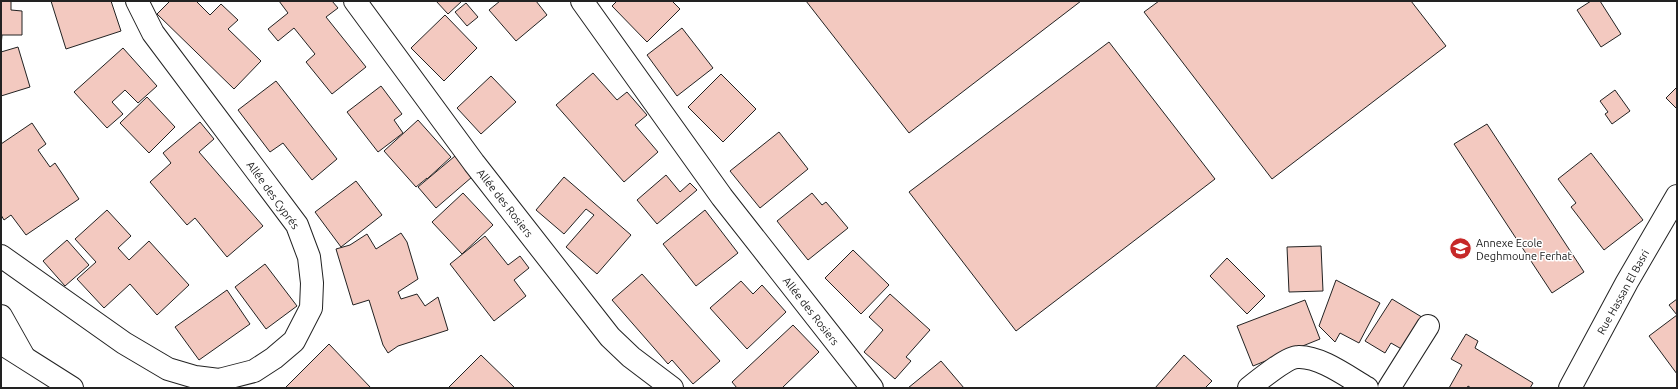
<svg xmlns="http://www.w3.org/2000/svg" width="1678" height="389" viewBox="0 0 1678 389" font-family="Ubuntu,sans-serif">
	<style>
		.building { fill: #f3c9c0; stroke: #222 }
		.lines { fill: none; stroke-linecap: round; stroke-linejoin: round }
		.street-casing { stroke: #222; stroke-width: 24 }
		.secondary-casing { stroke: #222; stroke-width: 24 }
		.street { stroke: #fff; stroke-width: 22 }
		.secondary { stroke: #fff; stroke-width: 22 }
		.labels { text-anchor: middle; dominant-baseline: central; stroke-width: 3; stroke-linejoin: round; paint-order: stroke }
		.street-label { font-size: 11px; fill: #222; stroke: #fff }
		.poi-label { font-size: 11px; fill: #222; stroke: #fff; text-anchor: start }
	</style>
	<rect width="100%" height="100%" fill="#fff"/>
	<g class="building">
		<polygon points="1,1 11,1 11,10 22,11 22,35 2,35 1,46"/>
		<polygon points="51,1 111,1 121,31 66,49"/>
		<polygon points="170,1 196,1 210,15 221,4 238,20 228,29 261,61 234,89 157,14"/>
		<polygon points="279,1 332,1 338,8 326,17 366,67 332,94 306,62 315,54 294,28 278,41 268,29 288,13"/>
		<polygon points="436,1 462,1 448,14"/>
		<polygon points="500,1 536,1 547,15 516,41 489,10"/>
		<polygon points="617,1 672,1 680,9 647,42 612,6"/>
		<polygon points="806,1 1081,1 909,133"/>
		<polygon points="1159,1 1411,1 1446,46 1272,179 1144,12"/>
		<polygon points="1591,1 1600,1 1621,34 1601,47 1577,10"/>
		<polygon points="466,3 478,17 467,26 455,12"/>
		<polygon points="445,15 477,48 444,81 411,48"/>
		<polygon points="682,28 713,68 677,96 647,55"/>
		<polygon points="1109,42 1215,179 1016,331 909,192"/>
		<polygon points="18,47 30,87 1,96 1,52"/>
		<polygon points="123,48 157,86 138,103 125,90 112,102 123,114 107,128 74,92"/>
		<polygon points="593,73 617,100 627,92 647,115 635,125 658,152 624,182 556,105"/>
		<polygon points="721,74 756,109 723,142 688,107"/>
		<polygon points="491,76 516,102 481,134 457,108"/>
		<polygon points="276,81 337,159 312,180 283,143 270,152 238,110"/>
		<polygon points="381,86 402,114 394,120 403,133 378,152 347,112"/>
		<polygon points="1677,87 1677,109 1666,98"/>
		<polygon points="1615,90 1630,111 1612,124 1605,114 1608,112 1600,101"/>
		<polygon points="147,97 175,127 149,153 120,123"/>
		<polygon points="418,120 451,157 427,179 427,178 416,187 384,151"/>
		<polygon points="200,122 214,139 199,152 263,226 227,257 195,218 187,225 150,182 171,163 163,153"/>
		<polygon points="32,123 46,144 38,150 50,167 55,163 79,199 26,235 11,215 4,220 1,215 1,144"/>
		<polygon points="1487,124 1584,272 1552,293 1454,144"/>
		<polygon points="779,132 808,169 760,208 730,171"/>
		<polygon points="1591,153 1643,220 1604,250 1571,207 1576,203 1558,179"/>
		<polygon points="455,156 472,177 436,208 418,187"/>
		<polygon points="666,175 680,192 690,183 697,190 657,224 637,200"/>
		<polygon points="564,177 631,235 597,274 566,247 594,215 586,209 564,234 536,210"/>
		<polygon points="356,181 382,215 341,247 315,212"/>
		<polygon points="463,193 493,225 462,254 432,222"/>
		<polygon points="812,193 822,205 826,202 848,228 808,260 777,221"/>
		<polygon points="107,210 131,236 118,248 129,260 149,241 189,285 157,315 130,284 104,308 77,279 96,262 75,239"/>
		<polygon points="705,210 738,253 696,286 663,244"/>
		<polygon points="401,233 407,242 418,279 398,292 401,299 417,294 425,306 438,297 448,330 398,346 388,353 383,345 369,300 353,305 336,249 350,245 367,234 376,249"/>
		<polygon points="485,236 508,265 520,256 529,268 514,280 526,296 494,321 450,264"/>
		<polygon points="67,240 89,265 65,286 43,261"/>
		<polygon points="1321,246 1323,291 1289,292 1287,247"/>
		<polygon points="853,250 889,285 861,314 825,278"/>
		<polygon points="1227,258 1265,296 1247,314 1210,276"/>
		<polygon points="265,264 297,306 266,329 235,287"/>
		<polygon points="642,274 720,361 693,384 672,360 668,364 612,300"/>
		<polygon points="1336,280 1380,303 1359,343 1340,333 1335,342 1319,326"/>
		<polygon points="741,281 753,294 762,285 786,312 747,349 710,308"/>
		<polygon points="227,290 250,324 199,360 175,327"/>
		<polygon points="890,294 930,330 906,357 911,361 895,379 864,352 883,330 869,317"/>
		<polygon points="1392,299 1425,319 1405,351 1391,343 1385,353 1365,341"/>
		<polygon points="1677,299 1677,315 1669,305"/>
		<polygon points="1305,300 1320,339 1253,366 1237,326"/>
		<polygon points="1677,315 1677,374 1649,336"/>
		<polygon points="793,325 819,352 782,388 737,388 732,382"/>
		<polygon points="1466,334 1478,341 1475,348 1533,383 1530,388 1471,388 1468,386 1467,388 1449,388 1462,365 1451,359"/>
		<polygon points="329,344 371,388 287,388 286,387"/>
		<polygon points="481,355 515,388 448,388"/>
		<polygon points="1184,355 1212,381 1205,388 1155,388"/>
		<polygon points="941,361 964,388 908,388"/>
	</g>
	<g class="lines">
		<defs>
			<g id="street">
				<polyline points="355,1 474,163 610,337 631,357 672,388"/>
				<polyline points="582,1 722,197 872,388"/>
				<polyline points="1,256 124,343 168,369 195,377 219,380 254,371 274,358 294,341 311,308 312,283 309,257 297,225 153,33 137,1"/>
				<polyline points="1,316 24,357"/>
				<path d="M1249,388C1258,381 1287,357 1298,357C1320,356 1348,377 1367,388"/>
				<polyline points="1389,388 1428,326"/>
				<polyline points="1570,388 1627,282 1677,196"/>
			</g>
			<polyline id="secondary" points="1,343 72,388"/>
		</defs>
		<use href="#street" class="street-casing"/>
		<use href="#secondary" class="secondary-casing"/>
		<use href="#street" class="street"/>
		<use href="#secondary" class="secondary"/>
	</g>
	<defs>
		<symbol id="school-disc" viewBox="-11 -11 22 22"><circle r="9.5" fill="#c62828" stroke="#fff"/><path d="M0-5L7-2L0 1L-7-2ZM-4 1L0 2.5L4 1V4Q0 6-4 4Z" fill="#fff"/></symbol>
	</defs>
	<g fill-rule="evenodd">
		<use href="#school-disc" x="1448" y="236" width="25" height="25"/>
	</g>
	<g class="labels">
		<g class="street-label">
			<text transform="translate(273 195) rotate(54)">Allée des Cyprés</text>
			<text transform="translate(505 203) rotate(52)">Allée des Rosiers</text>
			<text transform="translate(1623 292) rotate(-61)">Rue Hassan El Basri</text>
			<text transform="translate(811 311) rotate(52)">Allée des Rosiers</text>
		</g>
		<g class="poi-label">
			<text x="1476" y="243">Annexe Ecole<tspan x="1476" dy="13">Deghmoune Ferhat</tspan></text>
		</g>
	</g>
	<rect width="1678" height="389" fill="none" stroke="#222222" stroke-width="4"/>
</svg>
